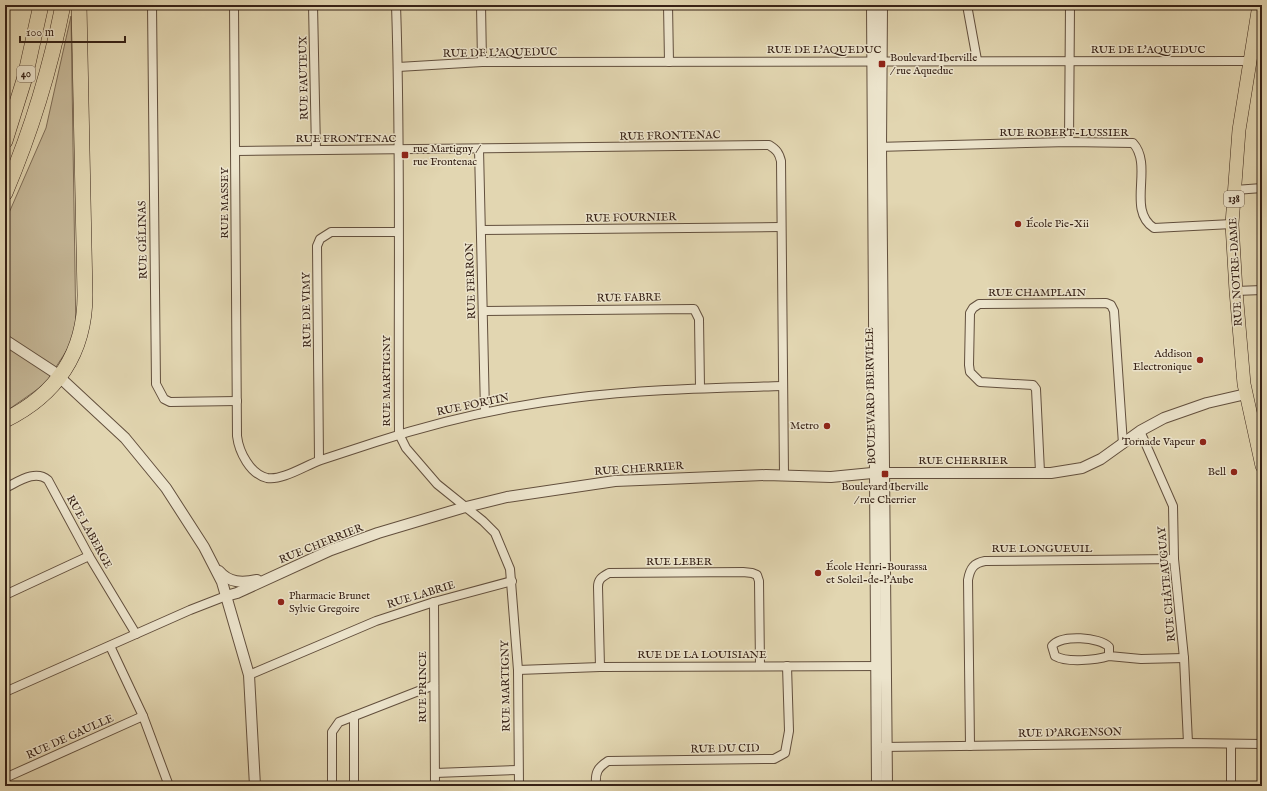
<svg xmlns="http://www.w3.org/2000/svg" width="1267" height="791" viewBox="0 0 1267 791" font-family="'IM FELL English',serif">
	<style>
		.green { fill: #c5b797; stroke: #7e6c56 }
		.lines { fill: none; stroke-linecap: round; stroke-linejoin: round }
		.minor-casing { stroke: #624f3d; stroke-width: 10 }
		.tertiary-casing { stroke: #624f3d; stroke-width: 12 }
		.primary-casing { stroke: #372216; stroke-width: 14 }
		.motorway-casing { stroke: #372216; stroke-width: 16 }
		.minor { stroke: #ece4cc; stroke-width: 8 }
		.tertiary { stroke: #ece4cc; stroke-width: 10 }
		.primary { stroke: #e2d6b1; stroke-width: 13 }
		.motorway { stroke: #e2d6b1; stroke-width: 15 }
		.poi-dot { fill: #8f2418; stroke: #ece4cc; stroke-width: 1.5 }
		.labels { text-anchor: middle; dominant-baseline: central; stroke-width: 3; stroke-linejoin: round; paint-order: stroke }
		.shield { fill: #ece4cc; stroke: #6d5c4d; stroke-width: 1 }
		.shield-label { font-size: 10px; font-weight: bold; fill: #372216 }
		.street-label { font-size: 11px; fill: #372216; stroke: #ece4cc }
		.poi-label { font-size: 11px; fill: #372216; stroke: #ece4cc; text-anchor: start }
	</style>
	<rect width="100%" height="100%" fill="#e2d6b1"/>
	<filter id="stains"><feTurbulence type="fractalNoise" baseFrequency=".005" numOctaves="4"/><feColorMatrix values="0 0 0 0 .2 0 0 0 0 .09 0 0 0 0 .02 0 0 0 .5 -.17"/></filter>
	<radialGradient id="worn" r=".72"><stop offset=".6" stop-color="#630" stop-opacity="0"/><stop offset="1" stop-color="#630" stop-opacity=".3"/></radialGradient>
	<polygon class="green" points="71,16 76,336 45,384 5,412 5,222 46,128"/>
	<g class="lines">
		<defs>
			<g id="minor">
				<polyline points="152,5 156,384 164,399 170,402 237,401"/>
				<path d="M234,5L237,436C239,452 250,474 267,478C282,481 306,465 321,460C339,454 358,448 376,442C440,421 506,406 573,398C642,389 712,388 782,386"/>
				<polyline points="313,5 316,150"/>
				<path d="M396,5C401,148 398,291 399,434L406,448L437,484L483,521L495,533L510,569L518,670L519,786"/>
				<polyline points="481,5 482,62"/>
				<polyline points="668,5 669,62"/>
				<polyline points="967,5 977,60"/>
				<polyline points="398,67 482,62 1250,61"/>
				<polyline points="1069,142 1070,5"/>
				<path d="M876,147L1069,142L1133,143C1154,166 1126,210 1154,228L1232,224"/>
				<polyline points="479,149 485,412"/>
				<path d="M236,151L769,145C777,150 779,153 781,161L784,475"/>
				<polyline points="1235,190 1262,188"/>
				<polyline points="481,230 781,227"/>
				<polyline points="1236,291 1262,290"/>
				<polyline points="484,311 694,309 699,319 700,388"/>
				<polyline points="1140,431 1173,506 1174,559 1184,658 1188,743"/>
				<polyline points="319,460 317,246 320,239 331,232 397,232"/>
				<polyline points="1040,472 1036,389 1033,385 980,382 970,372 969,365 970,313 973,308 979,304 1106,303 1111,305 1114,311 1123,444"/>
				<path d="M5,488C18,482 35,469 48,480L89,556L136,634"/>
				<polyline points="5,595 89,556"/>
				<polyline points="434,602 435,786"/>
				<polyline points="110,646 143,716 169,786"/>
				<path d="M1109,656C1096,660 1067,663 1055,656L1052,646C1061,634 1100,637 1109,647V656L1141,659L1184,658"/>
				<path d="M600,667L598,587C598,579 602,577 609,573L743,572L752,573L757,575L759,581L760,666"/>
				<polyline points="518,670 600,667 882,666"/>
				<polyline points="249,675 376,621 434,602 512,581"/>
				<polyline points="5,692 190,610 226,596"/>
				<polyline points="354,716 354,786"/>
				<polyline points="1231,744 1231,786"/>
				<path d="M970,746L968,580C970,568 974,563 985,561L1174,559"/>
				<polyline points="882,747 1188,743 1262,744"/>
				<polyline points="435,773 518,770"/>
				<polyline points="5,778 143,716"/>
				<polyline points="332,786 332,732 339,722 434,685"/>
				<path d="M596,786C595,773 597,768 608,761L766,759H774L785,753L789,731L787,666"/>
			</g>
			<g id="tertiary">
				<polyline points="872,5 877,786"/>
				<polyline points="882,5 881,147 887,786"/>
				<polyline points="5,340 54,372 125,438 166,488 204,547 222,582 249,675 255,786"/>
				<path d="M219,571C229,583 242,583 257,580"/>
				<polyline points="226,596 237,593 331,550 378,533 462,508 507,497 615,481 766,475 831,477 872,473 1051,473 1082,468 1101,459 1140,431 1164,418 1207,403 1246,394"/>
			</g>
			<polyline id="primary" points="1259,5 1239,130 1232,224 1236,291 1244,384 1262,466"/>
			<g id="motorway">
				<polyline points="5,141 25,77 41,5"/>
				<path d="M5,193C31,132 50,70 63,5"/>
				<path d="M5,420C56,395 85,353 85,295L79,5"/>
			</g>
		</defs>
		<use href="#minor" class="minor-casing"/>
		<use href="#tertiary" class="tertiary-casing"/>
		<use href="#primary" class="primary-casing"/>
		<use href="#motorway" class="motorway-casing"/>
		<use href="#minor" class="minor"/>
		<use href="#tertiary" class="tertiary"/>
		<use href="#primary" class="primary"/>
		<use href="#motorway" class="motorway"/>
	</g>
	<g class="poi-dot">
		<rect x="878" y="60" width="8" height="8" rx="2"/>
		<rect x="401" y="151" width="8" height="8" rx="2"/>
		<circle cx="1018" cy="224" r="4"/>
		<circle cx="1200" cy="360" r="4"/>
		<circle cx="827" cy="426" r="4"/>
		<circle cx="1203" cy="442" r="4"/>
		<circle cx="1234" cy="472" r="4"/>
		<rect x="881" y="470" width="8" height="8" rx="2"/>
		<circle cx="818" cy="573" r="4"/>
		<circle cx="281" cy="602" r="4"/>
	</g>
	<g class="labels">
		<g class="shield">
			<rect x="17" y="66" width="18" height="16" rx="3"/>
			<rect x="1224" y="191" width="20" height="16" rx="3"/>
		</g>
		<g class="shield-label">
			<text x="26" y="74">40</text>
			<text x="1234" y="199">138</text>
		</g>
		<g class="street-label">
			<text x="824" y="50">RUE DE L'AQUEDUC</text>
			<text x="1148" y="50">RUE DE L'AQUEDUC</text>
			<text transform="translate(500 53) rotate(-1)">RUE DE L'AQUEDUC</text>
			<text transform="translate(304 78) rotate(-91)">RUE FAUTEUX</text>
			<text x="1064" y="133">RUE ROBERT-LUSSIER</text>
			<text transform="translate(670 136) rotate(-1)">RUE FRONTENAC</text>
			<text x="346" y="139">RUE FRONTENAC</text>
			<text transform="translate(225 203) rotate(-90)">RUE MASSEY</text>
			<text transform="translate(631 218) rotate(-1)">RUE FOURNIER</text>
			<text transform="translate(143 240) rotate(-91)">RUE GÉLINAS</text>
			<text transform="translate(1236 272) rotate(-93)">RUE NOTRE-DAME</text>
			<text transform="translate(471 281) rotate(-92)">RUE FERRON</text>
			<text x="1037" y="293">RUE CHAMPLAIN</text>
			<text transform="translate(629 298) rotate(-1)">RUE FABRE</text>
			<text transform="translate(307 310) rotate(-91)">RUE DE VIMY</text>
			<text transform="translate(387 381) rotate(-90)">RUE MARTIGNY</text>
			<text transform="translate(871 396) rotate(-91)">BOULEVARD IBERVILLE</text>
			<text transform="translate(473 405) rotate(-12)">RUE FORTIN</text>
			<text x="963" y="461">RUE CHERRIER</text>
			<text transform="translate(639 469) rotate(-4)">RUE CHERRIER</text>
			<text transform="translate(89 532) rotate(61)">RUE LABERGE</text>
			<text transform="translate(321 544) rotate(-22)">RUE CHERRIER</text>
			<text x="1042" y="549">RUE LONGUEUIL</text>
			<text x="679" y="562">RUE LEBER</text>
			<text transform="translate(1167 584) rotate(-95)">RUE CHÂTEAUGUAY</text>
			<text transform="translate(421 595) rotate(-17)">RUE LABRIE</text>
			<text x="702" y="655">RUE DE LA LOUISIANE</text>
			<text transform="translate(506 686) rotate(-91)">RUE MARTIGNY</text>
			<text transform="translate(423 687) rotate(-90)">RUE PRINCE</text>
			<text transform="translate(1070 733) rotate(-1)">RUE D'ARGENSON</text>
			<text transform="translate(70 737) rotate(-24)">RUE DE GAULLE</text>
			<text transform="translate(725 749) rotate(-1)">RUE DU CID</text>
		</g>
		<g class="poi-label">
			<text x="890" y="58">Boulevard Iberville<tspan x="890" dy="13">/ rue Aqueduc</tspan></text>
			<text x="413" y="149">rue Martigny /<tspan x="413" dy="13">rue Frontenac</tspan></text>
			<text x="1026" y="224">École Pie-Xii</text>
			<text x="1192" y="354" text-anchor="end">Addison<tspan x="1192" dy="13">Electronique</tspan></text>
			<text x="819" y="426" text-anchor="end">Metro</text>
			<text x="1195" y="442" text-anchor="end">Tornade Vapeur</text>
			<text x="1226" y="472" text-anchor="end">Bell</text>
			<text x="885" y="487" text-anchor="middle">Boulevard Iberville<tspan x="885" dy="13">/ rue Cherrier</tspan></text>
			<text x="826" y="567">École Henri-Bourassa<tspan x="826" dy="13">et Soleil-de-l'Aube</tspan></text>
			<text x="289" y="596">Pharmacie Brunet<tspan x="289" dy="13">Sylvie Gregoire</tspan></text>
		</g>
	</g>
	<rect width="1267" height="791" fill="none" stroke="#e2d6b1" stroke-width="20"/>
	<rect x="6" y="6" width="1255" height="779" fill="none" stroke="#372216" stroke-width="2"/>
	<rect x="10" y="10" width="1247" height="771" fill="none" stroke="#372216"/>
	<path d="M20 36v6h105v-6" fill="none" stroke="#372216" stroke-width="2"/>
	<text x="26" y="36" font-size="12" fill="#372216" stroke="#ece4cc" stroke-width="3" paint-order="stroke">100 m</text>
	<rect width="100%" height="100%" filter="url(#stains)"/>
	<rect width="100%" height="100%" fill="url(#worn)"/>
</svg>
